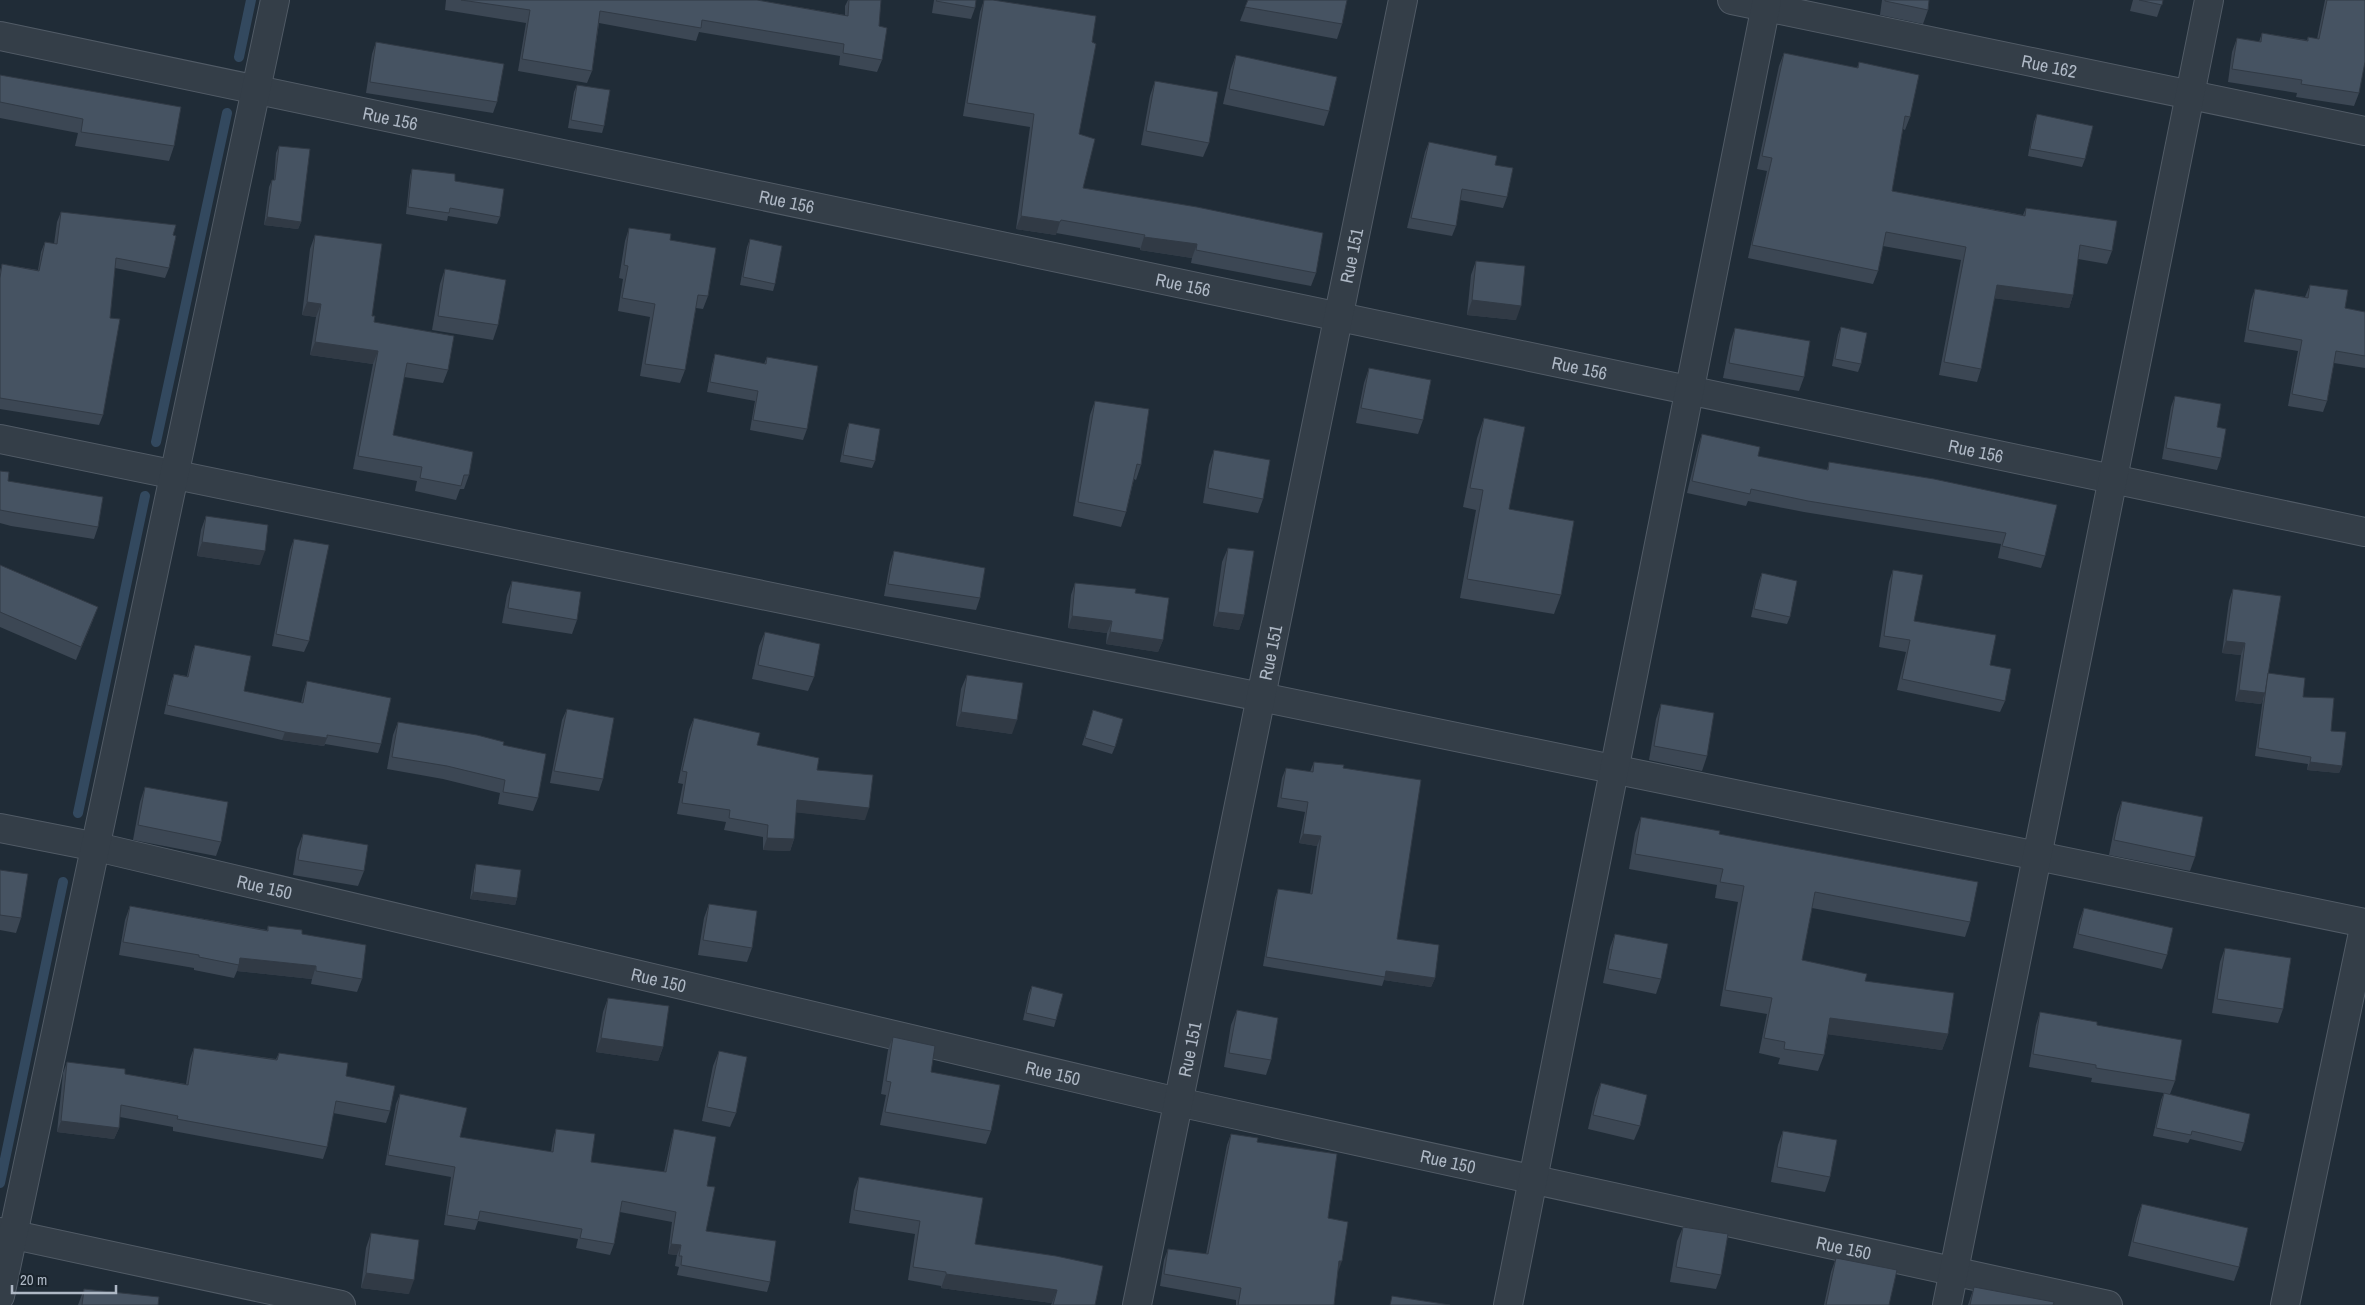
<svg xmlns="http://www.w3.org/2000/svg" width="2365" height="1305" viewBox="0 0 2365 1305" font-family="'Archivo Narrow',sans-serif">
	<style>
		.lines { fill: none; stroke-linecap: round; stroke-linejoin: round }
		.stream { stroke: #33495f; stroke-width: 10 }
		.minor-casing { stroke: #515b66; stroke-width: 30 }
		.minor { stroke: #343e48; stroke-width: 28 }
		.wall { fill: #3c4754 }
		.shaded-wall { fill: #313a45 }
		.building { fill: #465362; stroke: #313a45 }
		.labels { text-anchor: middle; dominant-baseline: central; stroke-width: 4.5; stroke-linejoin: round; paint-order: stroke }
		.street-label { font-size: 18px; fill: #aeb8c5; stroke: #19232c }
	</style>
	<rect width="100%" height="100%" fill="#202c37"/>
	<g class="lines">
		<g class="stream">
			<polyline points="239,57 251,0"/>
			<polyline points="156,442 227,113"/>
			<polyline points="78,813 145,496"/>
			<polyline points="0,1183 63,882"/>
		</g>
		<defs>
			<g id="minor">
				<path id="s1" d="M1732,0L2365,131"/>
				<path id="s2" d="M0,36L2365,532"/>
				<polyline points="0,439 2365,923 2285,1305"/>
				<path id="s3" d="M0,828L97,847L1178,1102L2108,1305"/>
				<polyline points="0,1232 341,1305"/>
				<polyline points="0,1296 275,0"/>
				<path id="s4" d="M1137,1305L1403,0"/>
				<polyline points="1508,1305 1767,0"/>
				<polyline points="1947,1305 2209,0"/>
			</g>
		</defs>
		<use href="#minor" class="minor-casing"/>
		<use href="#minor" class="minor"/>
	</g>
	<g class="wall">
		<polygon points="446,0 757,0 845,15 845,6 848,0 881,0 879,26 882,60 877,72 839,65 840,56 699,32 696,41 599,23 592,71 587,83 518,71 526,23 445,10"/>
		<polygon points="934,0 976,0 975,8 971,19 932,13"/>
		<polygon points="984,0 1079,134 1083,188 1316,273 1311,286 1191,263 1192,258 1140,250 1140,248 1056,233 1056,235 1016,229 1030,127 963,116 980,12"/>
		<polygon points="1248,0 1342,24 1337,39 1240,21"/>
		<polygon points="1882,0 1929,0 1928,10 1923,24 1880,15"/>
		<polygon points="2133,0 2163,0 2157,17 2130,11"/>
		<polygon points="2325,0 2365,0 2359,93 2354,106 2296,97 2297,93 2228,82 2232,52 2237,38 2259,42 2262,33 2307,40 2308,37 2317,39"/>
		<polygon points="376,42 497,102 493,113 366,93 372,54"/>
		<polygon points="1784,53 1857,68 1859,62 1910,117 1905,130 1903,129 1892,191 2023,215 2026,208 2112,251 2107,264 2078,259 2073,295 2069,308 1994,298 1981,369 1977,382 1939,375 1961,260 1883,246 1878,271 1873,284 1748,258 1767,171 1757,169 1779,66"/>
		<polygon points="1236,55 1329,111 1324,126 1223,104 1231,69"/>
		<polygon points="0,75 174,146 169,161 75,146 78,133 0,118"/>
		<polygon points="1155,81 1209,143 1203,157 1141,145 1150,96"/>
		<polygon points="577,85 604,126 602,133 568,128 574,92"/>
		<polygon points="2037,114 2085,159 2082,167 2028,156 2034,122"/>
		<polygon points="1429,142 1495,165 1507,197 1503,208 1460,200 1456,226 1452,236 1407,228 1425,152"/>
		<polygon points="279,146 301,222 298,229 264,225 269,187 272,180 274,180 276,153"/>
		<polygon points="412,169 455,181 500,217 497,224 448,216 447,221 406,214 410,176"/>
		<polygon points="61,212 173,235 169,268 165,278 115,268 110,318 103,415 99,425 0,409 0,271 2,264 38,270 41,252 45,242 54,244 57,222"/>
		<polygon points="629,228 670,240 708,296 703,309 696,308 685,370 680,383 640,376 650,317 618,311 623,279 619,278 625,241"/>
		<polygon points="315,235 372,316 374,322 448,370 443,383 404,377 393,435 469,475 464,489 460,489 456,500 415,491 417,481 353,469 373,364 310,355 316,317 302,315 310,249"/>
		<polygon points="750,239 775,284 773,291 740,285 747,247"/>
		<polygon points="1476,261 1516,320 1467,315 1471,275"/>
		<polygon points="445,269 498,325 493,340 432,330 440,284"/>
		<polygon points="2310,285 2345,308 2365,312 2365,368 2334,363 2327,401 2323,412 2288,406 2298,351 2244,342 2251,300 2255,289 2305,297"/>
		<polygon points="1841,327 1861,364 1858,372 1832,366 1838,335"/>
		<polygon points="1735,328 1804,377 1799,391 1723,378 1730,343"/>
		<polygon points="715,354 764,364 767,357 807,429 803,440 750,430 755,401 707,392 712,365"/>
		<polygon points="1369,368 1423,420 1418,434 1356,423 1364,383"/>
		<polygon points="2175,396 2221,458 2217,470 2162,459 2171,407"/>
		<polygon points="1095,401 1141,465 1136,480 1134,479 1126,512 1121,527 1073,516 1090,415"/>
		<polygon points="1484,418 1509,509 1561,595 1554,614 1460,598 1476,510 1463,507 1477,438"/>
		<polygon points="849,423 875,461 872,468 840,462 846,431"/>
		<polygon points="1702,434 1758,456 1827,470 1829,462 1934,479 2045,556 2041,568 1998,558 2001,544 1804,512 1748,501 1746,506 1687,493 1698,446"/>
		<polygon points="1214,450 1263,499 1258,513 1203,503 1209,465"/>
		<polygon points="0,471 8,481 98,527 94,539 11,526 0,523"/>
		<polygon points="206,516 260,565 197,556 201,530"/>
		<polygon points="294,539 309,641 304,652 272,646 290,550"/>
		<polygon points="1228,548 1244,615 1239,630 1213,626 1222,562"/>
		<polygon points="894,551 980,598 976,610 884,596 890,563"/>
		<polygon points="0,565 93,620 76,660 0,627"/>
		<polygon points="1893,570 1914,621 1990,665 2005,701 2000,712 1897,690 1906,652 1879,647 1889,582"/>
		<polygon points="1762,573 1790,617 1787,624 1751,617 1759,581"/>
		<polygon points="512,581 577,620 572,634 502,623 507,595"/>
		<polygon points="1075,583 1135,593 1163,640 1158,652 1106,644 1107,633 1068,628 1071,595"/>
		<polygon points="2233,589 2268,674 2303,697 2331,731 2342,766 2339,773 2307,770 2308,764 2255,756 2263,698 2261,704 2235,701 2241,655 2222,653 2229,601"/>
		<polygon points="765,632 814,677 808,691 752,679 759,646"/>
		<polygon points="195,645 244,691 301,703 304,690 307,681 381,744 378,753 325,744 324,746 282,740 164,714 171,682 174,674 187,676 192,653"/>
		<polygon points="967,675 1012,734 956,726 961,689"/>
		<polygon points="1661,704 1707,756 1702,771 1649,760 1656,719"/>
		<polygon points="567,709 603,779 599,791 550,783 562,720"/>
		<polygon points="1093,710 1115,747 1112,754 1082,745"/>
		<polygon points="694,718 817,770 865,820 796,812 794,839 790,851 763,850 763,837 724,830 726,822 677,814 683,784 678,783 689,730"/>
		<polygon points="398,722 503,745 538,798 533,811 498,804 500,793 443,779 387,769 393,735"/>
		<polygon points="1314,762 1343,768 1397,939 1435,978 1431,987 1384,980 1382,986 1263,966 1275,898 1278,889 1310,894 1317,846 1299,843 1305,812 1277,807 1282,778 1286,768 1310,772"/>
		<polygon points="145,787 221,842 216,856 133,840 140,802"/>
		<polygon points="2122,801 2195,857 2190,871 2109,855 2117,815"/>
		<polygon points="1641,817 1719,834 1970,922 1965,937 1812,908 1802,960 1865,981 1948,1034 1942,1050 1828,1034 1824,1055 1818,1071 1778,1064 1780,1058 1759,1053 1767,1014 1720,1006 1738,902 1715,898 1717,885 1629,869 1635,833"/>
		<polygon points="303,834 364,871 358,886 293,875 297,849"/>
		<polygon points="476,864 517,898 515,905 470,899 474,871"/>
		<polygon points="0,870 21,918 16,933 0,930"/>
		<polygon points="709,904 752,948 747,962 698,955 704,918"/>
		<polygon points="130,906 267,930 268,926 302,934 362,979 357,992 311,984 312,979 237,971 234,978 194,970 194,968 119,955 125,920"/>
		<polygon points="2084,908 2167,955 2162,969 2073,948 2079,922"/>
		<polygon points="1615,934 1661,979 1656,994 1603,983 1610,948"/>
		<polygon points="2225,948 2283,1009 2278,1023 2212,1013 2220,962"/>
		<polygon points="1032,986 1056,1020 1054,1027 1023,1020 1029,993"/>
		<polygon points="608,998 663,1047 658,1061 596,1052 603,1012"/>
		<polygon points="1237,1010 1271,1060 1266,1075 1224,1067 1231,1025"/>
		<polygon points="2040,1012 2097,1025 2175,1081 2170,1094 2244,1143 2241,1151 2190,1139 2188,1143 2153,1136 2161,1100 2164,1093 2091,1082 2092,1078 2029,1067 2036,1025"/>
		<polygon points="893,1037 991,1131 986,1144 880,1125 886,1095 881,1094 888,1050"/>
		<polygon points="194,1048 276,1059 279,1053 346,1076 390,1111 386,1123 333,1113 327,1147 323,1159 173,1131 173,1127 120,1117 119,1128 114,1139 57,1132 63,1073 67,1062 125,1074 186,1084 190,1059"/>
		<polygon points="719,1051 736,1113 730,1127 702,1121 713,1066"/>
		<polygon points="1601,1083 1640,1126 1634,1140 1588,1129 1595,1098"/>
		<polygon points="400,1094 460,1137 551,1152 553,1139 556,1129 591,1162 664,1172 671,1140 674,1129 707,1186 706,1231 770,1282 767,1292 677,1275 679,1267 675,1266 677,1255 668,1254 672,1222 620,1212 614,1244 610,1255 576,1248 578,1239 478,1221 475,1230 444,1225 451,1177 385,1165 396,1104"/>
		<polygon points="1783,1131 1830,1177 1825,1192 1771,1182 1778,1145"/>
		<polygon points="1231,1134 1257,1142 1328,1218 1338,1271 1334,1305 1236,1305 1236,1300 1160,1286 1164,1260 1168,1249 1206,1254 1227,1145"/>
		<polygon points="859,1177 975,1244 1095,1305 1051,1305 1052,1303 941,1288 941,1286 908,1280 915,1234 849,1223 854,1190"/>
		<polygon points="2142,1204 2239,1267 2234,1281 2128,1256 2137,1218"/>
		<polygon points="1683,1227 1721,1275 1716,1289 1670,1282 1677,1241"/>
		<polygon points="371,1233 409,1294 361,1288 366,1248"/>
		<polygon points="1836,1258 1889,1305 1824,1305 1831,1272"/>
		<polygon points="1974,1287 2053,1305 2055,1305 1968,1305"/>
		<polygon points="84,1289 158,1305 78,1305"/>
	</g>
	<g class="shaded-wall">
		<polygon points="1021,216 1060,222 1056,235 1016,229"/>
		<polygon points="267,217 301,222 298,229 264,225"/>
		<polygon points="1144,237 1197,244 1192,258 1140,250"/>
		<polygon points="1997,285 2073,295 2069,308 1992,298"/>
		<polygon points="1472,300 1521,306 1516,320 1467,315"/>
		<polygon points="307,302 321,304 316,317 302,315"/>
		<polygon points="315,342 378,351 373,364 310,355"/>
		<polygon points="202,542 265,551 260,565 197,556"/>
		<polygon points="98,607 93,620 76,660 81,647"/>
		<polygon points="1218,612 1244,615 1239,630 1213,626"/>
		<polygon points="1072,616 1112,621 1107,633 1068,628"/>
		<polygon points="1110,632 1163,640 1158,652 1106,644"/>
		<polygon points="2226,641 2245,643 2241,655 2222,653"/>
		<polygon points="2239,690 2265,693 2261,704 2235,701"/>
		<polygon points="961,712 1017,720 1012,734 956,726"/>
		<polygon points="285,732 327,738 324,746 282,740"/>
		<polygon points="2310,762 2342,766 2339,773 2307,770"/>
		<polygon points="797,800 869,808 865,820 792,812"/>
		<polygon points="1303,834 1321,836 1317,846 1299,843"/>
		<polygon points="767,838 794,839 790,851 763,850"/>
		<polygon points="473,892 517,898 515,905 470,899"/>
		<polygon points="240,958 316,966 312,979 237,971"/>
		<polygon points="1386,971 1435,978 1431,987 1384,980"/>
		<polygon points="1830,1018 1948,1034 1942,1050 1825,1034"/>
		<polygon points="601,1038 663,1047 658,1061 596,1052"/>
		<polygon points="61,1121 119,1128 114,1139 57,1132"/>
		<polygon points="671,1244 681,1245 677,1255 668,1254"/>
		<polygon points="1339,1261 1342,1261 1338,1272"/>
		<polygon points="366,1273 414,1280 409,1294 361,1288"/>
		<polygon points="946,1274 1057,1290 1052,1303 941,1288"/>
	</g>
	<g class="building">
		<polygon points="461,0 757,0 848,16 849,0 881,0 879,26 887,28 882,60 843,53 844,44 702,20 701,28 600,11 592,71 522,59 530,10"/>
		<polygon points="937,0 976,0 975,8 936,1"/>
		<polygon points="984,0 993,0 1096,16 1092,42 1096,44 1079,134 1095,139 1083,188 1197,207 1323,233 1316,273 1196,250 1197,244 1144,237 1145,235 1061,220 1060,222 1021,216 1034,114 967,103"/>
		<polygon points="1248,0 1347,0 1342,24 1245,7"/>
		<polygon points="1885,0 1929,0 1928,10 1885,1"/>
		<polygon points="2139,0 2163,0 2162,5"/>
		<polygon points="2327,0 2365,0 2365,62 2359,93 2301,84 2302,80 2232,69 2237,38 2261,42 2262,33 2308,41 2308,37 2319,39"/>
		<polygon points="376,42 504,64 497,102 370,82"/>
		<polygon points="1784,53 1858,68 1859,62 1919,75 1910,117 1905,116 1892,191 2025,216 2026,208 2117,221 2112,251 2080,245 2073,295 1997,285 1981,369 1944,362 1966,247 1886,232 1878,271 1752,245 1772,158 1762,156"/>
		<polygon points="1236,55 1337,77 1329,111 1229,89"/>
		<polygon points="0,75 181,107 174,146 81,132 83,119 0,102"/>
		<polygon points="1155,81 1218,92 1209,143 1146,131"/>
		<polygon points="577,85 610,90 604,126 571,120"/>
		<polygon points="2037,114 2093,126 2085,159 2030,149"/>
		<polygon points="1429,142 1497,156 1495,165 1513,168 1507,197 1462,189 1456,226 1411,218"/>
		<polygon points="279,146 310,149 301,222 267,217 272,180 275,180"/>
		<polygon points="412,169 455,174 455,181 504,189 500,217 450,208 449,213 408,207"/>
		<polygon points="61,212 176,225 173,235 176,236 169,268 116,258 110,318 120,319 103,415 0,398 0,278 2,264 39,271 45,242 57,244"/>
		<polygon points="629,228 671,234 670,240 716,248 708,296 698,295 685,370 645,364 655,304 622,298 628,266 624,265"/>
		<polygon points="315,235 382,244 372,316 375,316 374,322 454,336 448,370 407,363 393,435 473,452 469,475 464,475 461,486 420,478 422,467 358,456 378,351 315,342 321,304 307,302"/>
		<polygon points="750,239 782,246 775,284 743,277"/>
		<polygon points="1476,261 1525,266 1521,306 1472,300"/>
		<polygon points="445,269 506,280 498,325 438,316"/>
		<polygon points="2310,285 2348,290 2345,308 2365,312 2365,356 2336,351 2327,401 2292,394 2302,340 2248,330 2255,289 2308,298"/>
		<polygon points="1841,327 1867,333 1861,364 1835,359"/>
		<polygon points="1735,328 1810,341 1804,377 1729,363"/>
		<polygon points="715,354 766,364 767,357 818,366 807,429 753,420 758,391 710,382"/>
		<polygon points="1369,368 1431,380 1423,420 1361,408"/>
		<polygon points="2175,396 2221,404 2217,427 2226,429 2221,458 2166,448"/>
		<polygon points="1095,401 1149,409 1141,465 1137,464 1126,512 1078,502"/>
		<polygon points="1484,418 1525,427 1509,509 1574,521 1561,595 1467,579 1483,490 1470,488"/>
		<polygon points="849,423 880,429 875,461 843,455"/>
		<polygon points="1702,434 1760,447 1758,456 1828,470 1829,462 1934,479 2057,505 2045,556 2002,546 2006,533 1808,501 1751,489 1750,494 1692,481"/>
		<polygon points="1214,450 1270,460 1263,499 1208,488"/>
		<polygon points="0,471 9,472 8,481 103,497 98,527 16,513 0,510"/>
		<polygon points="206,516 268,525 265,551 202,542"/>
		<polygon points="294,539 329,545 309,641 276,634"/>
		<polygon points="1228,548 1254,551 1244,615 1218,612"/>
		<polygon points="894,551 985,568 980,598 888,584"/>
		<polygon points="0,565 98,607 81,647 0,612"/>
		<polygon points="1893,570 1923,575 1914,621 1996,635 1990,665 2011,669 2005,701 1902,679 1910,640 1884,636"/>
		<polygon points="1762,573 1797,581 1790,617 1754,609"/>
		<polygon points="512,581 581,592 577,620 508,608"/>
		<polygon points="1075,583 1136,589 1135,593 1169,598 1163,640 1110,632 1112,621 1072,616"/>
		<polygon points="2233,589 2281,596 2265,693 2239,690 2245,643 2226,641"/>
		<polygon points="765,632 820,644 814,677 758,665"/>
		<polygon points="195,645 251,656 244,691 303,703 307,681 391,698 381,744 327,735 327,738 285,732 167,705 174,674 188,677"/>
		<polygon points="2268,673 2305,678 2303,697 2334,698 2331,731 2346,732 2342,766 2310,762 2311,757 2258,748"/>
		<polygon points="967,675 1023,683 1017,720 961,712"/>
		<polygon points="1661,704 1714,713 1707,756 1654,746"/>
		<polygon points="567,709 614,718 603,779 554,771"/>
		<polygon points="1093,710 1123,719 1115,747 1085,738"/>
		<polygon points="694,718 760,733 757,745 819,758 817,770 873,775 869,808 797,800 794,839 767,838 768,825 729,818 730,810 682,803 687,772 682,771"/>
		<polygon points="398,722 477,735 504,742 503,745 546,754 538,798 503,792 505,780 447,766 392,757"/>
		<polygon points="1314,762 1344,765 1343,768 1421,780 1397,939 1439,945 1435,978 1386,971 1385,977 1266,957 1278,889 1312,894 1321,836 1303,834 1308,802 1281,798 1286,768 1313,772"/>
		<polygon points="145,787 228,802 221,842 138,825"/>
		<polygon points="2122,801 2203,817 2195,857 2114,840"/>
		<polygon points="1641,817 1720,831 1719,834 1978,882 1970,922 1815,892 1802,960 1867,974 1865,981 1954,993 1948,1034 1830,1018 1824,1055 1784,1049 1785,1042 1764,1038 1772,998 1725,990 1744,886 1720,882 1723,869 1635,854"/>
		<polygon points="303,834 368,845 364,871 298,860"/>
		<polygon points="476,864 521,870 517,898 473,892"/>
		<polygon points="0,870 28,874 21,918 0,915"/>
		<polygon points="709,904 757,911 752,948 703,940"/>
		<polygon points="130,906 268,931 268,926 302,930 302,934 366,945 362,979 316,971 316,966 240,958 239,965 199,957 199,955 123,942"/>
		<polygon points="2084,908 2173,928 2167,955 2078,934"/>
		<polygon points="1615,934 1668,944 1661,979 1608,969"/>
		<polygon points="2225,948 2291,958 2283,1009 2217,999"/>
		<polygon points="1032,986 1063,994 1056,1020 1026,1013"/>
		<polygon points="608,998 669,1006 663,1047 601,1038"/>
		<polygon points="1237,1010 1278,1018 1271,1060 1229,1053"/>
		<polygon points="2040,1012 2097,1022 2097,1025 2182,1040 2175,1081 2096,1068 2096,1065 2033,1054"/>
		<polygon points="893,1037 935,1046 931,1072 1000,1085 991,1131 885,1112 891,1082 886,1081"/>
		<polygon points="194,1048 277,1060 279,1053 348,1063 346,1076 395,1086 390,1111 336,1101 327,1147 177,1119 178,1116 121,1105 119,1128 61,1121 67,1062 125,1069 125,1074 188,1085"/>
		<polygon points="719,1051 747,1057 736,1113 707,1107"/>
		<polygon points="1601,1083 1647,1095 1640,1126 1593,1115"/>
		<polygon points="2164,1093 2250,1114 2244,1143 2192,1131 2191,1135 2156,1128"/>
		<polygon points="400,1094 467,1108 460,1137 553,1152 556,1129 595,1134 591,1162 666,1172 674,1129 716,1137 707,1186 715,1187 706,1231 776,1241 770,1282 681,1265 682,1256 679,1256 681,1245 671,1244 676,1212 622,1201 614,1244 580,1238 582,1229 480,1211 478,1220 447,1215 455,1167 388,1155"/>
		<polygon points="1783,1131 1837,1140 1830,1177 1777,1167"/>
		<polygon points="1231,1134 1258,1138 1257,1142 1337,1154 1328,1218 1348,1222 1342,1261 1339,1261 1334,1305 1238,1305 1241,1288 1164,1274 1168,1249 1208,1254"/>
		<polygon points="859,1177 983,1198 975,1244 1056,1256 1103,1266 1095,1305 1053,1305 1057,1290 946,1274 946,1272 913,1267 920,1221 854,1210"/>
		<polygon points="2142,1204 2248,1228 2239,1267 2133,1242"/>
		<polygon points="1683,1227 1728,1234 1721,1275 1676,1267"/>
		<polygon points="371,1233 419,1240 414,1280 366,1273"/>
		<polygon points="1836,1258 1897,1270 1889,1305 1826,1305"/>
		<polygon points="1974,1287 2054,1302 2053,1305 2055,1305 1970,1305"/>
		<polygon points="84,1289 159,1297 158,1305 82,1305"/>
		<polygon points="1392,1296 1450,1305 1390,1305"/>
	</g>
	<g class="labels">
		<g class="street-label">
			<text stroke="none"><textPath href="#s1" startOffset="324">Rue 162</textPath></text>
			<text stroke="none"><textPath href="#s2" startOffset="399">Rue 156</textPath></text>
			<text stroke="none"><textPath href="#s2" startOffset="804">Rue 156</textPath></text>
			<text stroke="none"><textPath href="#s4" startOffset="1071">Rue 151</textPath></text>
			<text stroke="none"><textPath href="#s2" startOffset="1209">Rue 156</textPath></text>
			<text stroke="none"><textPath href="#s2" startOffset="1614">Rue 156</textPath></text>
			<text stroke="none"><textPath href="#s2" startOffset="2019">Rue 156</textPath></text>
			<text stroke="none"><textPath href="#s4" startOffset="666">Rue 151</textPath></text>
			<text stroke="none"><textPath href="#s3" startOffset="271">Rue 150</textPath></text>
			<text stroke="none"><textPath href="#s3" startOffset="676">Rue 150</textPath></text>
			<text stroke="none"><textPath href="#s4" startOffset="261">Rue 151</textPath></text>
			<text stroke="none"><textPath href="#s3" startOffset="1081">Rue 150</textPath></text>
			<text stroke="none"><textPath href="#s3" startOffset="1486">Rue 150</textPath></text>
			<text stroke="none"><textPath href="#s3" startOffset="1891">Rue 150</textPath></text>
		</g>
	</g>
	<path d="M12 1285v8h104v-8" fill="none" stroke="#aeb8c5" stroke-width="2.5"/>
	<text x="20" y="1285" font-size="15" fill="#aeb8c5" stroke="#19232c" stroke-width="4" paint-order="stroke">20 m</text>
</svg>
